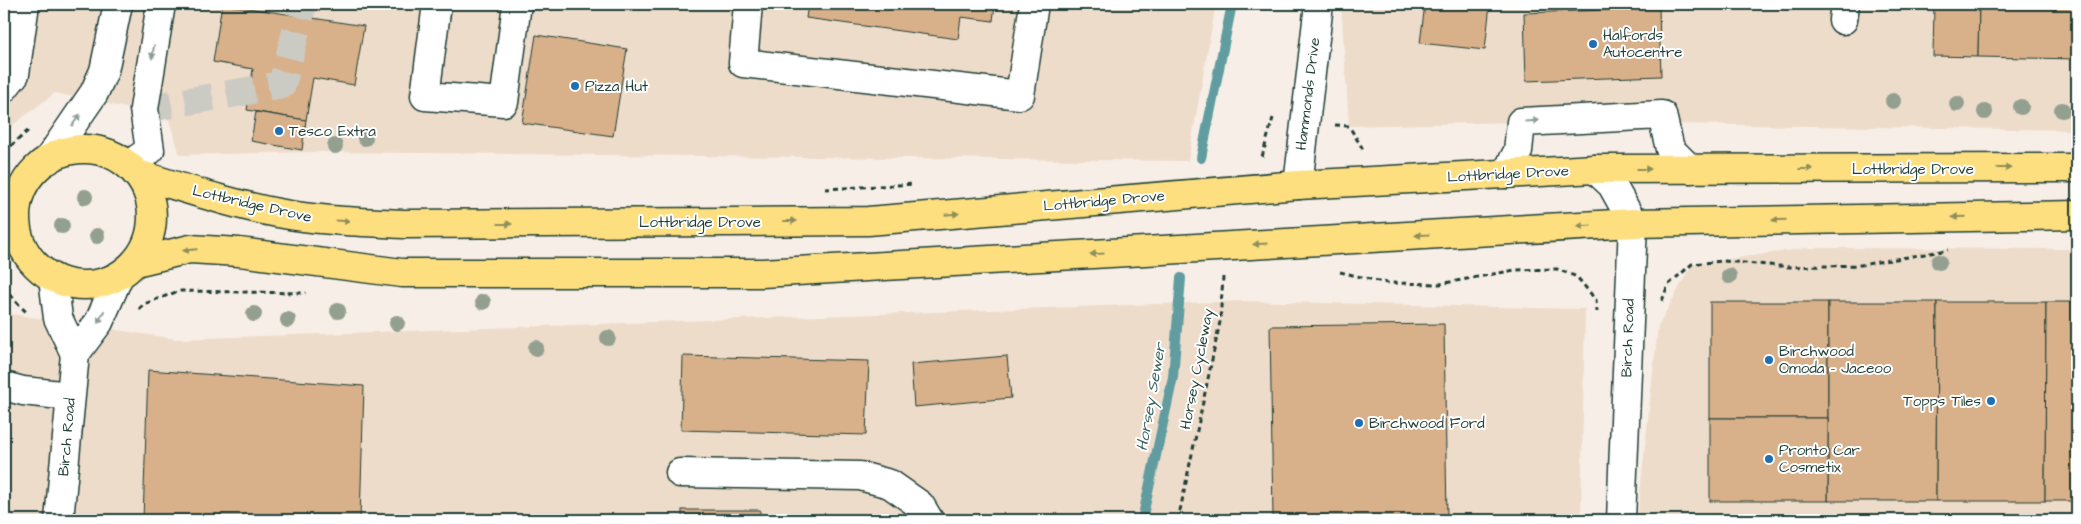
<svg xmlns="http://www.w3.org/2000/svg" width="2081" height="524" viewBox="0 0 2081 524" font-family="'Architects Daughter',sans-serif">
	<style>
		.built { fill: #eedccb }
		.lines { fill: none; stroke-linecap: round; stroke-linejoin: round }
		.stream { stroke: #609ca0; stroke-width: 10 }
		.building { fill: #d8b089; stroke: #1f3d34 }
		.minor-tunnel { stroke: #cccbc3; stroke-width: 28; stroke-dasharray: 28 14; stroke-linecap: butt }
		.minor-casing { stroke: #1f3d34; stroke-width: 31 }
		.major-casing { stroke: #1f3d34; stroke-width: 31 }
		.path { stroke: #1f3d34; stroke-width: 3; stroke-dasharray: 5 4; stroke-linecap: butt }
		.minor { stroke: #fff; stroke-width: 28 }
		.major { stroke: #fedf80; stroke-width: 28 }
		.tree { fill: #93a090 }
		.oneway { fill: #8f9e9a }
		.oneway2 { fill: #8e8e5a }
		.poi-dot { fill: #1f6fb2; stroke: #fff; stroke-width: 2 }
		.labels { text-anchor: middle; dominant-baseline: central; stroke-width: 4; stroke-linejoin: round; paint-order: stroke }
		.poi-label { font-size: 15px; fill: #1f3d34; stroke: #fff; text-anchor: start }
		.street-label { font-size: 15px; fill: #1f3d34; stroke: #fff }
		.water-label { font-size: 16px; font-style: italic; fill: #3a6561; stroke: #fff }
	</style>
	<rect width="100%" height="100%" fill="#f7efe7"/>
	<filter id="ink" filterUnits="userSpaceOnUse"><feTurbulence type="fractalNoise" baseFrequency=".02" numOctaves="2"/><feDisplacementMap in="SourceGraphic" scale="10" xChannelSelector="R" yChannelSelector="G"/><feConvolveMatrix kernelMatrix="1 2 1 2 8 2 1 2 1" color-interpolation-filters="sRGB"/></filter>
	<g filter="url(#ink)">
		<g class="built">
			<polygon points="4,4 1216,4 1188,161 315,152 180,155 168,117 55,93 4,132"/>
			<polygon points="1341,4 2077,4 2077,130 1521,122 1349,126"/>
			<polygon points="1807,248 2077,249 2077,520 1637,520 1658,326 1692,264"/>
			<polygon points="1242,301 1585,309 1581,520 4,520 4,313 177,339"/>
		</g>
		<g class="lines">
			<g class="stream">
				<polyline points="1201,158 1232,4"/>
				<polyline points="1142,520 1173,377 1181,278"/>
			</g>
		</g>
		<g class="building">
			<polygon points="222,4 364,26 354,85 313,78 306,120 247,110 253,69 213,62"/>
			<polygon points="808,4 995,4 993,21 961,17 958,39 806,18"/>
			<polygon points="1425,4 1490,4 1485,50 1420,43"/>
			<polygon points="1934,4 1979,4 1978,57 1933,56"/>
			<polygon points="1979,4 2077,4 2077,59 1978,57"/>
			<polygon points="1659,8 1661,76 1526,81 1524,13"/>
			<polygon points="536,35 627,49 613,136 522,123"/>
			<polygon points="256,112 306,120 302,150 251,141"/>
			<rect x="1710" y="302" width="118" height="116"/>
			<polygon points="1828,302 1937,302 1936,501 1828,501"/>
			<polygon points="1937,302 2046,302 2045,501 1936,501"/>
			<polygon points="2046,302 2077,302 2077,501 2045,501"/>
			<polygon points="1444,324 1447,520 1273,520 1270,326"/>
			<polygon points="683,356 869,361 866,435 681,430"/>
			<polygon points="1007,356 1011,398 914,407 911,364"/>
			<polygon points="148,370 364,386 360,520 143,520"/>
			<rect x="1710" y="418" width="118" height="83"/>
			<rect x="682" y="510" width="78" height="10"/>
		</g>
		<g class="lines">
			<polyline class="minor-tunnel" points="144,109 282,85 303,4"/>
			<defs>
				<g id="minor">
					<polyline points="437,4 425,96 504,102 517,4"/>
					<polyline points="748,4 743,63 1020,95 1034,4"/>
					<polyline points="1843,20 1845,4"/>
					<polyline points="4,88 15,74 25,4"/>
					<polyline points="48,160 94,93 104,71 118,4"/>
					<polyline points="129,165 150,150 144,109 161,4"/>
					<polyline points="1595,169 1612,185 1633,223 1621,520"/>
					<polyline points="1506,174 1518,151 1521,122 1662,115 1670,149 1690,169"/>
					<polyline points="1298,185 1319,4"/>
					<polyline points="53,278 58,318 75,354"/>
					<polyline points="4,386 23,391 70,396"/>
					<polyline points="680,473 860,476 890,484 920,505 929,520"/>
					<polyline points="59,520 75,354 99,322 119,276"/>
				</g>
				<g id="major">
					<circle cx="84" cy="217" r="68"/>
					<path d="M137,174C184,188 230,204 278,213C320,221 362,222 404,224L868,221L1298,185L1595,169L2077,168"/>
					<polyline points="136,262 190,249 239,252 402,273 762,273 1633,223 2077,215"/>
				</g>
			</defs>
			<use href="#minor" class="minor-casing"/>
			<use href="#major" class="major-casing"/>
			<g class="path">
				<polyline points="1335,125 1349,126 1364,151"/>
				<polyline points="4,152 30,129"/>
				<polyline points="1262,157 1273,118"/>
				<polyline points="825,189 914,184"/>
				<polyline points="1340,272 1387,283 1440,284 1515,270 1557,269 1577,277 1596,300 1597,312"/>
				<polyline points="4,288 26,312"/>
				<polyline points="1662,301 1668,285 1692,264 1723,261 1790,267 1861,265 1948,250"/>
				<polyline points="139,309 144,304 179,291 306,293"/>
				<polyline points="1178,520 1220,322 1223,277"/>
			</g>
			<use href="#minor" class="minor"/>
			<use href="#major" class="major"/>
		</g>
		<g class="tree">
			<circle cx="1893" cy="101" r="8"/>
			<circle cx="1957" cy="104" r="8"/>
			<circle cx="2021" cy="107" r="8"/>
			<circle cx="2062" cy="110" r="8"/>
			<circle cx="1985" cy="112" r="8"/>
			<circle cx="365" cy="138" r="8"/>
			<circle cx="335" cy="146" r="8"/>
			<circle cx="85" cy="197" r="8"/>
			<circle cx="62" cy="226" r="8"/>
			<circle cx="97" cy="236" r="8"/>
			<circle cx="1939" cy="262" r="8"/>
			<circle cx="1729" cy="276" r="8"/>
			<circle cx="483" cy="302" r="8"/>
			<circle cx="338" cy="311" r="8"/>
			<circle cx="254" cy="314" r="8"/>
			<circle cx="288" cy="320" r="8"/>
			<circle cx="397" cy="323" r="8"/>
			<circle cx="608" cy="338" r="8"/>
			<circle cx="536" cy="348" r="8"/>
		</g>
		<defs><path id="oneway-solid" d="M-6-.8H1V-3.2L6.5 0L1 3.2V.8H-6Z" transform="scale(1.25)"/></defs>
		<g class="oneway">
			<use href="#oneway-solid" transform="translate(153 52) rotate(99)"/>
			<use href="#oneway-solid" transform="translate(76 120) rotate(-55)"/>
			<use href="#oneway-solid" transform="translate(1532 121) rotate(-3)"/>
			<use href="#oneway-solid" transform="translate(101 317) rotate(117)"/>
		</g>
		<g class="oneway2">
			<use href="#oneway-solid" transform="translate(2004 168)"/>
			<use href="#oneway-solid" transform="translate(1644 169)"/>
			<use href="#oneway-solid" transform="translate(1806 169)"/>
			<use href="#oneway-solid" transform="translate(952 214) rotate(-5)"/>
			<use href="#oneway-solid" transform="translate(1959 217) rotate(179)"/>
			<use href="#oneway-solid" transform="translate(1779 220) rotate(179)"/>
			<use href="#oneway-solid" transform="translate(343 221) rotate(3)"/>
			<use href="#oneway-solid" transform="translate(790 221)"/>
			<use href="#oneway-solid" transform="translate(505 224)"/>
			<use href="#oneway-solid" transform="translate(1584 226) rotate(177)"/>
			<use href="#oneway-solid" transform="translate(1422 235) rotate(177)"/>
			<use href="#oneway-solid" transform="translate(1260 244) rotate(177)"/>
			<use href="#oneway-solid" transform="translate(190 250) rotate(175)"/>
			<use href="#oneway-solid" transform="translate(1097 254) rotate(177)"/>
		</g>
	</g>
	<g class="poi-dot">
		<circle cx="1593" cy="44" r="5"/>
		<circle cx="575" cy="86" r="5"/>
		<circle cx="279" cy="131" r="5"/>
		<circle cx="1769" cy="360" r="5"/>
		<circle cx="1991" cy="401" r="5"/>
		<circle cx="1359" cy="423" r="5"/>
		<circle cx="1769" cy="459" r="5"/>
	</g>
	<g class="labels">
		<g class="poi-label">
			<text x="1603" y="35">Halfords<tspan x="1603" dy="17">Autocentre</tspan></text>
			<text x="585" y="86">Pizza Hut</text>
			<text x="289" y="131">Tesco Extra</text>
			<text x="1779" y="351">Birchwood<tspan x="1779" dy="17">Omoda - Jaceoo</tspan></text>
			<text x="1981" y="401" text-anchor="end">Topps Tiles</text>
			<text x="1369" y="423">Birchwood Ford</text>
			<text x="1779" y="450">Pronto Car<tspan x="1779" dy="17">Cosmetix</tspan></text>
		</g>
		<g class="street-label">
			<text transform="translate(1308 94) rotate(-83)">Hammonds Drive</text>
			<text x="1913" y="169">Lottbridge Drove</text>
			<text transform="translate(1508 174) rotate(-3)">Lottbridge Drove</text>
			<text transform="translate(1104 201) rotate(-5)">Lottbridge Drove</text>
			<text transform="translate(252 204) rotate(13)">Lottbridge Drove</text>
			<text x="700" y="222">Lottbridge Drove</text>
			<text transform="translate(1628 338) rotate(-88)">Birch Road</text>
			<text transform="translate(1197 369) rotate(-79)">Horsey Cycleway</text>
			<text transform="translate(67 437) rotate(-85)">Birch Road</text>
		</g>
		<g class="water-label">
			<text transform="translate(1151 397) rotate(-80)">Horsey Sewer</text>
		</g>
	</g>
	<rect width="2081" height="524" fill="none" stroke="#fff" stroke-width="20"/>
	<rect x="10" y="10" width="2061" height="504" fill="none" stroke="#1f3d34" stroke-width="2" filter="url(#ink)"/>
</svg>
